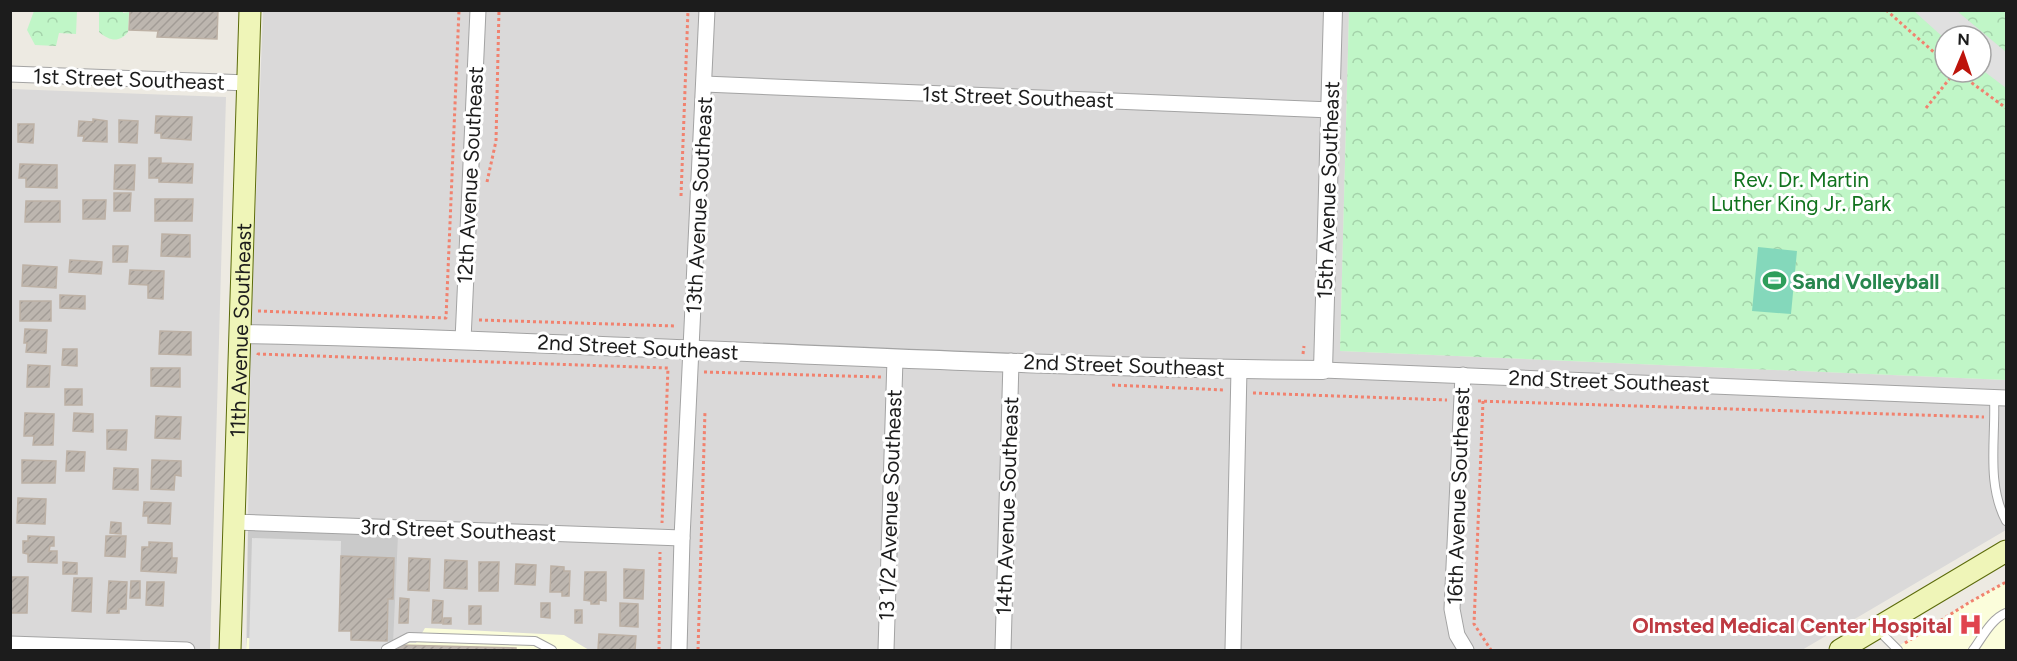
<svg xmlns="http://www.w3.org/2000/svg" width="2017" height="661" viewBox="0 0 2017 661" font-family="Figtree,sans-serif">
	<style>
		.residential { fill: #dad9d9 }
		.education { fill: #fbfddb }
		.religious { fill: #cacaca }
		.park { fill: url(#park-crowns); fill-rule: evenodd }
		.pitch { fill: #84d8bb }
		.parking { fill: #e0e0e0 }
		.building { fill: url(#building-hatch); stroke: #bdb1a5; stroke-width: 1.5 }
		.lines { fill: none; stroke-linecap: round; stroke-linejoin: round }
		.service-casing { stroke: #a3a3a3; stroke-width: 10 }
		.minor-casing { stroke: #a3a3a3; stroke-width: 17 }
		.tertiary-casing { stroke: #a3a3a3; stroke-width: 20 }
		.secondary-casing { stroke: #5c6b0b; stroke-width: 23 }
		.path { stroke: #f1826f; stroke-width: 3; stroke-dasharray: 3 3; stroke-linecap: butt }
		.service { stroke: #fff; stroke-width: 8 }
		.minor { stroke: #fff; stroke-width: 15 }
		.tertiary { stroke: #fff; stroke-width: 18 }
		.secondary { stroke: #eff5b8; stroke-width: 21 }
		.labels { text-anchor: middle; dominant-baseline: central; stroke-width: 6; stroke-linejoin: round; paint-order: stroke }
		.street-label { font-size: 21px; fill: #1c1c1c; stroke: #fff }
		.park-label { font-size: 21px; fill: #11731e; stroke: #fff }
		.leisure-label { font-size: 21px; font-weight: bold; fill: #27864d; stroke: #fff; text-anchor: start }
		.health-label { font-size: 21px; font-weight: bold; fill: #be3a42; stroke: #fff; text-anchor: end }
	</style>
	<defs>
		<pattern id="park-crowns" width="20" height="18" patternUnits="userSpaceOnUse" patternTransform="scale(1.5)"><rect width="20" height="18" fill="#c0f6c7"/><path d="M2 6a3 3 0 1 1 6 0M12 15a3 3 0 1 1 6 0" fill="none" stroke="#a4d2aa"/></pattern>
		<pattern id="building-hatch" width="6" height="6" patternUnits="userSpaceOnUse" patternTransform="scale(1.5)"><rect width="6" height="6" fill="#bdb6af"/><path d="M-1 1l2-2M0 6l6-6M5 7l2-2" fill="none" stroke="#a29c96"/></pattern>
	</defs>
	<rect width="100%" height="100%" fill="#edeae2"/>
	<g class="residential">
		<polygon points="263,11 1349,11 1340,351 2006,380 2006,530 1802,650 246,650 251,327"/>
		<polygon points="11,89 226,97 210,650 11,650"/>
	</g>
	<g class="education">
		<polygon points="2006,582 2006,650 1892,650 1970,602"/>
		<polygon points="425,628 564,635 589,650 246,650 247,638 416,643"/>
	</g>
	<polygon class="religious" points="248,530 398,535 393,643 247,638"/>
	<g class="park">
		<path d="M123,10V13L129,12L128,32C119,43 110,41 99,32V11Z"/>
		<polygon points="34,11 77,11 76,34 59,33 56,46 35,45 27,30"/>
		<path d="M1349,11H2006V380L1340,351ZM1945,36H1981V72H1945Z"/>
	</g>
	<polygon class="pitch" points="1758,247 1797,251 1791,314 1752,311"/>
	<g class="parking">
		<polygon points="1914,11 1957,11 2006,52 2006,88 1981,69 1981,36 1945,36 1945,39"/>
		<polygon points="252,538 341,541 339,631 351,631 351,640 387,641 398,645 398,650 249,650"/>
	</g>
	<g class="building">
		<polygon points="130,10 218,10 217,39 157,37 158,31 129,30"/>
		<polygon points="156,116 192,117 191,140 161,138 161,133 155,133"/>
		<polygon points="93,119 107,121 107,142 83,141 84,136 78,136 79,121 93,122"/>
		<polygon points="119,120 138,121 137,143 119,142"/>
		<polygon points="18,124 34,124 33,143 18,142"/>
		<polygon points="149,158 161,158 161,163 193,164 192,183 159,182 159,178 149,178"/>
		<polygon points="20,164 57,165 57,188 26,187 26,178 19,178"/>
		<polygon points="115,165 135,165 134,190 114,189"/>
		<polygon points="114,193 131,193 130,211 114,211"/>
		<polygon points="155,199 193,199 192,221 155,221"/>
		<polygon points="83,200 106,200 105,219 83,219"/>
		<polygon points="26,201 60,201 60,222 25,222"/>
		<polygon points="162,234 190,235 190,257 161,256"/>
		<polygon points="113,246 128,246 127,262 113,262"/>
		<polygon points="70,260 102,262 101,274 69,272"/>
		<polygon points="23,265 57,267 56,288 22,286"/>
		<polygon points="130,270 164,271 163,299 148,298 148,285 129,284"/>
		<polygon points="60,295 85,296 85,309 60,308"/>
		<rect x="20" y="301" width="31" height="20"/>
		<polygon points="25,329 47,330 46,353 26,352 27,343 24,343"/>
		<polygon points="160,331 191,332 191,355 159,354"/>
		<polygon points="63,349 77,349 77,366 62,365"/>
		<polygon points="28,365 50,366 49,387 27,387"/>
		<polygon points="151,368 180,368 180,387 151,386"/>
		<rect x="65" y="389" width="17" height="16"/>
		<polygon points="25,413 54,414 53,445 33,445 34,436 24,436"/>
		<polygon points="74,413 93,414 93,432 73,431"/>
		<polygon points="156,416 181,417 180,439 155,438"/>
		<polygon points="107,430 127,430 126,450 107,449"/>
		<polygon points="67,451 85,452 84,471 66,471"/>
		<polygon points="22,460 56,461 55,483 22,483"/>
		<polygon points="152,460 181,461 181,476 175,475 174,490 151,489"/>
		<polygon points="114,468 138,469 138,490 113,489"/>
		<polygon points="18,498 46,499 45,524 17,523"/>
		<polygon points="144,502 171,503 170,524 148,523 148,516 143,516"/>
		<polygon points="111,522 121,523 121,534 110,533"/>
		<polygon points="28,536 54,537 54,546 50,546 49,551 57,551 57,563 28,562 28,554 23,553 23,541 28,541"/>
		<polygon points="106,536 126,536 125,557 105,556"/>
		<polygon points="149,542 172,543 172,558 177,558 176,573 141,571 142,547 149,547"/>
		<polygon points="341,556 394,558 393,599 388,599 387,641 351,640 351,631 339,631"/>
		<polygon points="409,558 430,559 429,591 408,590"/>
		<polygon points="445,560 467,561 467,589 444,588"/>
		<polygon points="63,562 77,563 77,574 63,574"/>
		<polygon points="479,562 499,562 498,591 479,591"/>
		<polygon points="516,564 536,565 535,585 515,584"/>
		<polygon points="551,566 564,567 564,571 570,571 569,596 562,596 562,592 550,592"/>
		<polygon points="624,569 644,570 643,599 624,598"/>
		<polygon points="585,572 606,572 606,601 599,600 599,604 591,604 591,601 584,600"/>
		<polygon points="10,577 28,577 27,613 10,613"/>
		<polygon points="74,578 92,578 91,612 72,611"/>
		<polygon points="109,581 127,582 126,609 119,609 119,613 107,613"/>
		<polygon points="131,581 140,581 140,598 130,598"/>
		<polygon points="147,582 164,582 163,606 146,605"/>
		<polygon points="400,598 409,599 408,623 399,623"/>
		<polygon points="433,600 443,601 442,623 432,623"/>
		<polygon points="541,603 550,603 550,618 541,617"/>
		<polygon points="620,603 638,604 638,627 620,626"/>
		<rect x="469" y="606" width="12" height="18"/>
		<rect x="575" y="610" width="7" height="13"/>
		<polygon points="444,618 451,618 451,624 443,624"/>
		<polygon points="599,634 636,636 635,650 598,650"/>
		<polygon points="398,645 516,648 516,650 398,650"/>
	</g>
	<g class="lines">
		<defs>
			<g id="service">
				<path d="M1994,397C1996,439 1986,483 2006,521"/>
				<polyline points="1878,630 1898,650"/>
				<polyline points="386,649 409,637 535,641 552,650"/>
				<path d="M1973,650C1982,638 1991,619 2006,613"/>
			</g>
			<g id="minor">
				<polyline points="10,74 248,83"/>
				<polyline points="704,84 1331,110"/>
				<polyline points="463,340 478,10"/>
				<polyline points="1323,370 2006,398"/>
				<polyline points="1463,375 1452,609 1457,635 1466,650"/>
				<polyline points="234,522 682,538"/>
				<polyline points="10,644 187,650"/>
				<polyline points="679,650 682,538 707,10"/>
				<polyline points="886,650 895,359"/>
				<polyline points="1003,650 1011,361"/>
				<polyline points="1233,650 1239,369"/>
			</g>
			<path id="tertiary" d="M241,334C602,341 962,367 1323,370L1333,10"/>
			<g id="secondary">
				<path id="s1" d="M230,650L250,10"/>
				<polyline points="1840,650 2006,551"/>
			</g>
		</defs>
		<use href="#service" class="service-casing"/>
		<use href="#minor" class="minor-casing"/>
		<use href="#tertiary" class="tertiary-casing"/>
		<use href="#secondary" class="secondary-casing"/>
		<g class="path">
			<polyline points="1886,10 1945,62"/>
			<polyline points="1957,72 2006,108"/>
			<polyline points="1926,108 1955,72"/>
			<polyline points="487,182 496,141 499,10"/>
			<polyline points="681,196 688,10"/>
			<polyline points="258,311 446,318 459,10"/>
			<polyline points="479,320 676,326"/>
			<polyline points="1303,354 1304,346"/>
			<polyline points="258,355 258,354 668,368 662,523"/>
			<polyline points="704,372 881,377"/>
			<polyline points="1112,385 1225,390"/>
			<polyline points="1253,393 1447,400"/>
			<polyline points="1478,401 1984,417"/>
			<polyline points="1483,401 1474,624 1491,650"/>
			<polyline points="1905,643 1970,602 2006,582"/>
			<polyline points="659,650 660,552"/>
			<polyline points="698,650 705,411"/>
		</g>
		<use href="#service" class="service"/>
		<use href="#minor" class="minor"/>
		<use href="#tertiary" class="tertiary"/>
		<use href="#secondary" class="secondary"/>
	</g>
	<defs>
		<symbol id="stadium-bare" viewBox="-9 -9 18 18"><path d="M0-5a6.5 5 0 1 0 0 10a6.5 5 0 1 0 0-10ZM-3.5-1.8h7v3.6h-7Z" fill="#2e9e5b" stroke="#fff" stroke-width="2.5" paint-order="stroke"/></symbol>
		<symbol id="hospital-bare" viewBox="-9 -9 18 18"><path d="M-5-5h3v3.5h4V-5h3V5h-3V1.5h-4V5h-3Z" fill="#e0444e" stroke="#fff" stroke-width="2.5" paint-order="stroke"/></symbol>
	</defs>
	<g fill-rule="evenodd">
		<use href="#stadium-bare" x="1758" y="264" width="33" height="33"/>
		<use href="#hospital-bare" x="1954" y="608" width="33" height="33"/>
	</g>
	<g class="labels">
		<g class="street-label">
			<text transform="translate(129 79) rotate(2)">1st Street Southeast</text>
			<text transform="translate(1018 97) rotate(2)">1st Street Southeast</text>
			<text transform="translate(470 175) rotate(-87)">12th Avenue Southeast</text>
			<text transform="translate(1328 190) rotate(-88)">15th Avenue Southeast</text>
			<text transform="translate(699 205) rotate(-87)">13th Avenue Southeast</text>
			<text stroke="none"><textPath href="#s1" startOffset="320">11th Avenue Southeast</textPath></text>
			<text transform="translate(638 347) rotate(3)">2nd Street Southeast</text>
			<text transform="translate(1124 365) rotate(2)">2nd Street Southeast</text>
			<text transform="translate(1609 381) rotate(2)">2nd Street Southeast</text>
			<text transform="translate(1458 496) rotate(-88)">16th Avenue Southeast</text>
			<text transform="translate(890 505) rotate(-88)">13 1/2 Avenue Southeast</text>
			<text transform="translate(1007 506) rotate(-88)">14th Avenue Southeast</text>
			<text transform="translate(458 530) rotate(2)">3rd Street Southeast</text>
		</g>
		<g class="park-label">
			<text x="1801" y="179">Rev. Dr. Martin<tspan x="1801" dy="24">Luther King Jr. Park</tspan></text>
		</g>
		<g class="leisure-label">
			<text x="1792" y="281">Sand Volleyball</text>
		</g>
		<g class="health-label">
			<text x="1952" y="625">Olmsted Medical Center Hospital</text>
		</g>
	</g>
	<rect width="2017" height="661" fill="none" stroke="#1c1c1c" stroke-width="24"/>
	<g transform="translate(1963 54) rotate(2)"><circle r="28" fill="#ffffff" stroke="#a4a4a4" stroke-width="1.5"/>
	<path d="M0-4.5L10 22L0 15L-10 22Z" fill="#bd140b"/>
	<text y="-9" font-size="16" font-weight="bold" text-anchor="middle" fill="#1c1c1c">N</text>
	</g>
</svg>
